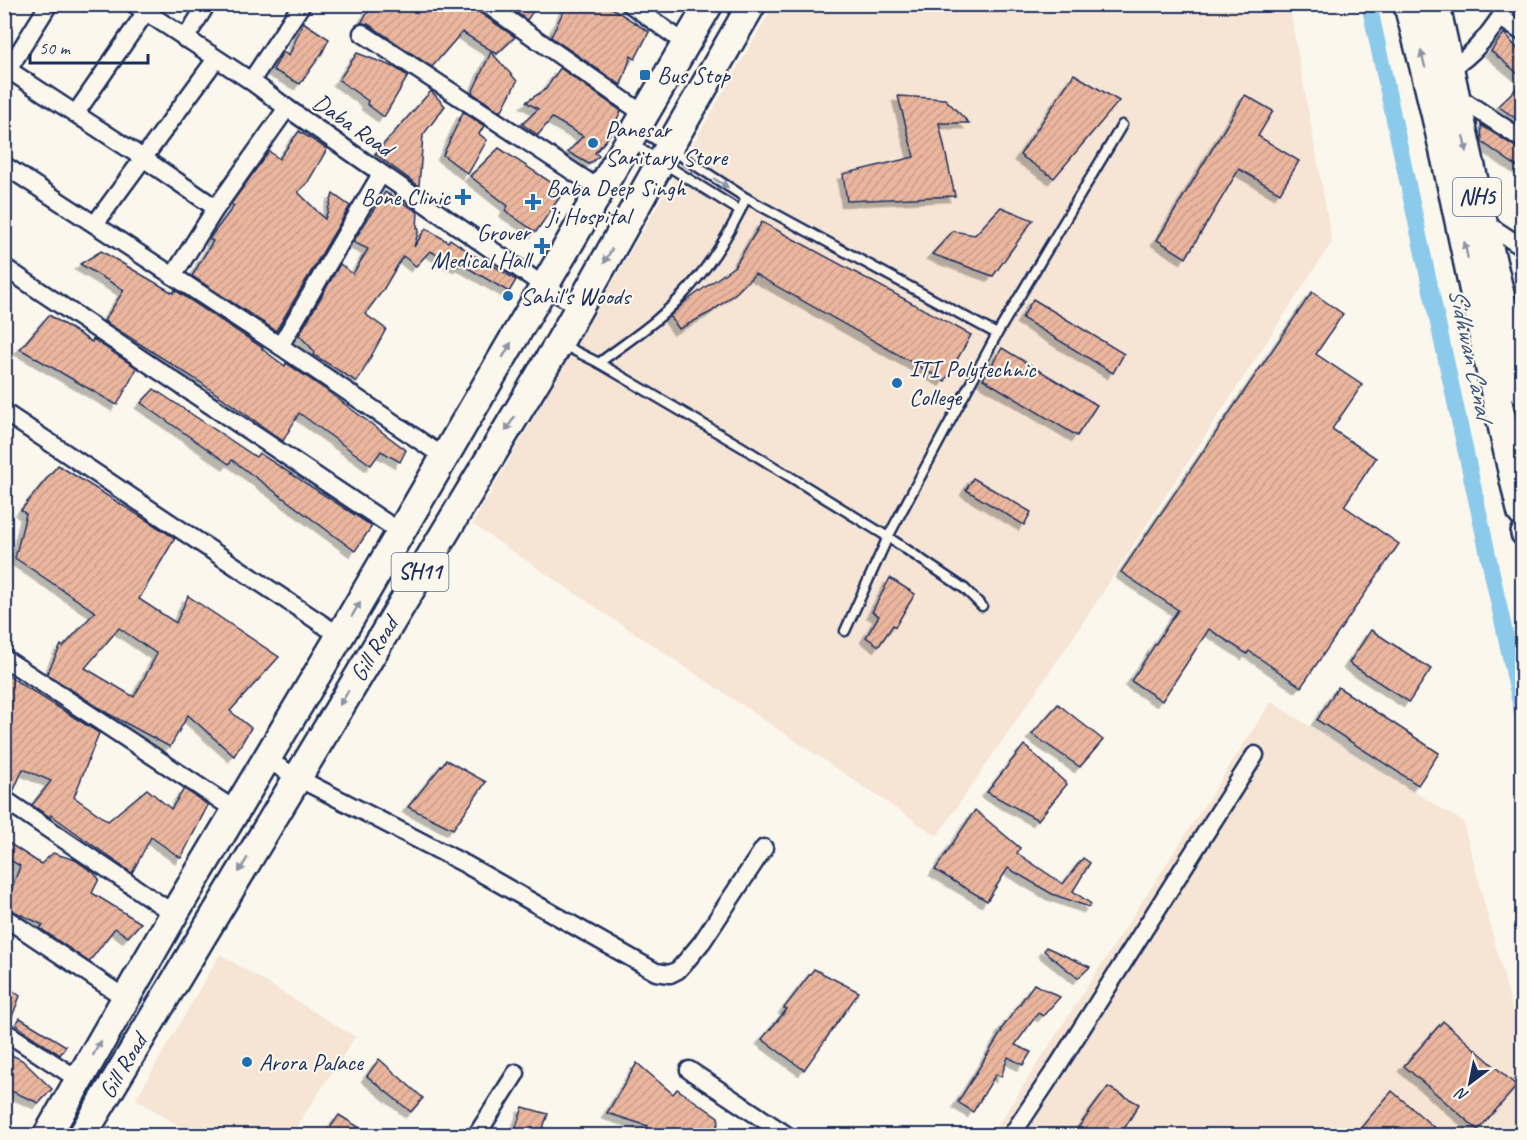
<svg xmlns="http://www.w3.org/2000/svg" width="1527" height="1140" viewBox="0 0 1527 1140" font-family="Caveat,sans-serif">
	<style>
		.built { fill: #f6e4d5 }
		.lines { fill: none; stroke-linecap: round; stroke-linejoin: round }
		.canal { stroke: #8ccaec; stroke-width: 16 }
		.building { fill: url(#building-hatch); stroke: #1b2f5e; stroke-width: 1.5; fill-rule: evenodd; filter: url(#shadow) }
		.service-casing { stroke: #1b2f5e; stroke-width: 13 }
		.minor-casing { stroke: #1b2f5e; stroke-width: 21 }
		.tertiary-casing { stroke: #1b2f5e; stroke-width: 26 }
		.primary-casing { stroke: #1b2f5e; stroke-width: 32 }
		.trunk-casing { stroke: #1b2f5e; stroke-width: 33 }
		.service { stroke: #fbf7ec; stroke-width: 8 }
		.minor { stroke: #fbf7ec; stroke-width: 16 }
		.tertiary { stroke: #fbf7ec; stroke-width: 21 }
		.primary { stroke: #fbf7ec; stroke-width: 27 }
		.trunk { stroke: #fbf7ec; stroke-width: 28 }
		.oneway { fill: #8b93a5 }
		.poi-dot { fill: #1f6fb2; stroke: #fbf7ec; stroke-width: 2 }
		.labels { text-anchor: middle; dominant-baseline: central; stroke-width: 4.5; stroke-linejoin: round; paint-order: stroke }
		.shield { fill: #fbf7ec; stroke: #5e6b89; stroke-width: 1.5 }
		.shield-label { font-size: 22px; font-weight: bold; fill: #1b2f5e }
		.poi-label { font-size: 24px; fill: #1b2f5e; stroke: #fbf7ec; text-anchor: start }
		.street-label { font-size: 24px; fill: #1b2f5e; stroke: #fbf7ec }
		.water-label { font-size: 26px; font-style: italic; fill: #375682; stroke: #fbf7ec }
	</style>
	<defs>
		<pattern id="building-hatch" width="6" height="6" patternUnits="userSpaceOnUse" patternTransform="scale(1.5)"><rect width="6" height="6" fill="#ebb69e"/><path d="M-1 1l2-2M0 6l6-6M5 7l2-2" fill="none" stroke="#c99d8a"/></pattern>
		<filter id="shadow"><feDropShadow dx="-5.5" dy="5.5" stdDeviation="0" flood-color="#0004"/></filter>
	</defs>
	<rect width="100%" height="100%" fill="#fbf7ec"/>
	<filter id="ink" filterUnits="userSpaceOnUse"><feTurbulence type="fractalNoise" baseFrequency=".0167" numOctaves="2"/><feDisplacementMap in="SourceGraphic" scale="12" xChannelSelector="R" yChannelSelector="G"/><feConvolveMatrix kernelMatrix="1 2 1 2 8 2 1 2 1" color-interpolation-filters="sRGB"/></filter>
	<g filter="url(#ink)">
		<g class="built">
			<polygon points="774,5 1289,5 1332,242 1066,648 937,836 472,524"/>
			<polygon points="1271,702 1463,822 1522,1046 1522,1135 991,1136"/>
			<polygon points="220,954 355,1037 291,1135 194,1135 136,1099"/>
		</g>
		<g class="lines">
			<polyline class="canal" points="1369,4 1522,712"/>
		</g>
		<g class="building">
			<polygon points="373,4 476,4 480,13 515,37 497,54 462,32 432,67 368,24 361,23"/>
			<polygon points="505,4 538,4 527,20"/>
			<polygon points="567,4 606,4 649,32 635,59 631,56 621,85 551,37"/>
			<polygon points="303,22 329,39 322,53 300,84 273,70 283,52 289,56"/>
			<polygon points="1504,33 1522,54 1522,77 1491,51"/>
			<polygon points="491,52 517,81 501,112 472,93"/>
			<polygon points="357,53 394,67 408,76 384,117 367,104 368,101 339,80"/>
			<polygon points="560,68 621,111 607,139 595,153 599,156 589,164 568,152 583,136 552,118 538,135 522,124 538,109 526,102 546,89"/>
			<polygon points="1074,74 1119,101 1054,178 1020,155"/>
			<polygon points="1522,83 1522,123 1498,106"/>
			<polygon points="431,91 445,106 423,135 419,186 375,154"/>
			<polygon points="1245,95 1273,111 1258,136 1299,161 1280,193 1239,169 1186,258 1157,240"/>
			<polygon points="898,96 945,99 969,123 939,123 955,196 847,201 843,174 914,157"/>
			<polygon points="463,112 484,126 479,134 487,140 468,174 443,155"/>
			<polygon points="1481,125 1522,151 1522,170 1482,142"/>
			<polygon points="299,131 327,149 308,182 298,192 325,219 333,194 350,206 276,331 192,276 213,241 209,239 234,206 231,204 269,151 279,159"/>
			<polygon points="499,148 564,191 536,232 505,211 508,206 470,176"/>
			<polygon points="385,192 418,212 417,228 419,229 414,247 426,228 448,242 450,239 487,264 488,262 516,280 509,292 461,264 459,266 430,251 416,266 403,256 383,290 365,314 386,329 357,382 314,355 315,352 299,335 340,264 353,274 368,249 353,242"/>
			<polygon points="1001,207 1033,220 993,276 932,254 953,231 975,235"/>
			<polygon points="762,222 971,335 945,381 755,274 737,292 711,312 679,329 670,316 686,301 735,266"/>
			<polygon points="101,251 173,293 175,290 263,348 262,349 285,366 286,363 326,390 406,450 400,462 381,451 371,465 299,413 283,441 200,382 104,321 124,290 80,264"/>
			<polygon points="1312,292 1343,314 1316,354 1362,385 1332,429 1376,458 1344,506 1399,544 1301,687 1249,651 1247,654 1209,629 1162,701 1131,681 1178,610 1121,572"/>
			<polygon points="1033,299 1124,354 1113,373 1022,318"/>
			<polygon points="49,315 92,342 93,339 137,368 117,405 20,349"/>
			<polygon points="1002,348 1097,405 1077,436 983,379"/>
			<polygon points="154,389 256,457 259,453 372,526 355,551 232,460 229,464 141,403"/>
			<path d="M58,465L175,538L139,599L176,623L188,596L279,657L230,711L251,728L234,756L188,715L170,747L107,713L47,674L61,645L63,647L95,612L15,558L26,514L21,510ZM119,628L157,654L134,697L85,668Z"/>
			<polygon points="973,478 1031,512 1024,525 966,490"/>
			<polygon points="890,578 915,594 895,627 893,625 879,646 866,637 879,616 872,612"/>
			<polygon points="1371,630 1431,669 1409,702 1349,663"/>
			<polygon points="4,673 99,733 74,797 108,821 147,789 171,809 184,789 208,805 181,858 151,837 132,873 51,815 50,817 32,805 51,781 23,769 13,792 4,789"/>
			<polygon points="1338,687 1439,753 1418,785 1317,720"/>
			<polygon points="1058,704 1103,740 1080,767 1032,734"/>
			<polygon points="1024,745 1067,784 1038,820 987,792"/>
			<polygon points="446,760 486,782 453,829 408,807"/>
			<polygon points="975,810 1020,848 1017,853 1063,884 1083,858 1090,863 1073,891 1091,904 1089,907 1052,894 1008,868 987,901 935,870"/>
			<polygon points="4,840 41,864 53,853 75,860 94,873 99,879 92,893 141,923 128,937 115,928 89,962 40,928 43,925 5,907 20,866 4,856"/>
			<polygon points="1046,947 1090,967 1078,978 1044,951"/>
			<polygon points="814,969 859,992 804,1070 762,1039 787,1009 784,1008"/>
			<polygon points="4,984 20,996 10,1022 4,1021"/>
			<polygon points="1034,984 1060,997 1043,1016 1038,1013 1015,1045 1031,1052 1023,1065 1008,1057 1001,1077 996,1074 973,1112 958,1102 1002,1031 1001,1030"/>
			<polygon points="20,1018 66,1046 60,1055 28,1034 16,1024"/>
			<polygon points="1443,1021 1517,1086 1478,1130 1404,1066"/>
			<polygon points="4,1051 22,1060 52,1089 39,1103 4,1088"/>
			<polygon points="379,1059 423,1098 411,1112 367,1076"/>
			<polygon points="637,1063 673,1094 677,1089 718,1117 719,1122 713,1136 641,1136 648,1126 607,1113"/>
			<polygon points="1108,1087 1139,1104 1120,1136 1072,1136"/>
			<polygon points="1392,1091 1444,1136 1354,1136"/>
			<polygon points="523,1107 548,1114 540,1136 513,1136"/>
			<polygon points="339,1115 373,1136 324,1136"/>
		</g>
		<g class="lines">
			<defs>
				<g id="service">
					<polyline points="640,130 746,198 997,334 1122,125"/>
					<polyline points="631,143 740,211"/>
					<polyline points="563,345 599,363 742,447 888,537 965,589 982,606"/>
					<path d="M599,363C617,349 637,336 655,321C695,288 725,245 746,198"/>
					<polyline points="845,631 888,537 997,334"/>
				</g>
				<g id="minor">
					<polyline points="134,4 251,81 287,108 544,286 580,307"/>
					<polyline points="486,4 645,115"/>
					<polyline points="630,4 686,44"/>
					<polyline points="1501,18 1522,32"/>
					<polyline points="362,33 601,190"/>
					<polyline points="185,39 207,4"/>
					<polyline points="4,67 143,158 216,208"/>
					<polyline points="8,70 49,4"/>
					<path d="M1448,70C1474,56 1493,29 1509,4"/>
					<polyline points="251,81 302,4"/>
					<polyline points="1455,95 1522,139"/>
					<polyline points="76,113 145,13"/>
					<polyline points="4,165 280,346 444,457"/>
					<polyline points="1482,221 1522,247"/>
					<polyline points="95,224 216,59"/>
					<polyline points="4,267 400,532"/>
					<polyline points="173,276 216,208 287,108"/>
					<polyline points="280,346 381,174"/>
					<polyline points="4,412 340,636"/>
					<polyline points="4,658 235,810"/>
					<polyline points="266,759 296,777 465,864 656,972 670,974 678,970 687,960 702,942 764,848"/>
					<polyline points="4,799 174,914"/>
					<polyline points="4,917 125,998"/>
					<polyline points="4,1031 79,1080"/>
					<polyline points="689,1070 788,1136"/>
					<polyline points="476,1136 516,1073"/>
					<polyline points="1011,1136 1057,1067 1255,755"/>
				</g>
				<polyline id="tertiary" points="1522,533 1522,534"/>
				<g id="primary">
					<polyline points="47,1136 174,914 340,636 709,4"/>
					<polyline points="82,1136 559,343 668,149 752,4"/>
				</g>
				<g id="trunk">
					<path d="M1408,4C1454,172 1482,343 1522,512"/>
					<polyline points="1435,4 1482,220 1522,389"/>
				</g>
			</defs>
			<use href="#service" class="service-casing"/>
			<use href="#minor" class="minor-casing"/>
			<use href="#tertiary" class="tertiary-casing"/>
			<use href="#primary" class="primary-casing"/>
			<use href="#trunk" class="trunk-casing"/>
			<use href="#service" class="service"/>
			<use href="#minor" class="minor"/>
			<use href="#tertiary" class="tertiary"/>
			<use href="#primary" class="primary"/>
			<use href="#trunk" class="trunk"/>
		</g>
		<defs><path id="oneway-solid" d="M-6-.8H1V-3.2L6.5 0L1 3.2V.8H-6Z" transform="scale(1.5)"/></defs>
		<g class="oneway">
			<use href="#oneway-solid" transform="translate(1423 59) rotate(-105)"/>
			<use href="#oneway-solid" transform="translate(1465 144) rotate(78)"/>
			<use href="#oneway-solid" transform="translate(721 183) rotate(32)"/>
			<use href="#oneway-solid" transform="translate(1466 250) rotate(-102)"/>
			<use href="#oneway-solid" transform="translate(608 256) rotate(119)"/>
			<use href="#oneway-solid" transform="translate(507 350) rotate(-60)"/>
			<use href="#oneway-solid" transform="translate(510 424) rotate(121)"/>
			<use href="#oneway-solid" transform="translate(356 609) rotate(-60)"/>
			<use href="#oneway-solid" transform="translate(344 698) rotate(121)"/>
			<use href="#oneway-solid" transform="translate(243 865) rotate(121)"/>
			<use href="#oneway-solid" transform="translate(97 1048) rotate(-61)"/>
		</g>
	</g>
	<g class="poi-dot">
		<rect x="639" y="69" width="12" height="12" rx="3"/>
		<circle cx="593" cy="143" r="6"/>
		<path d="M460 188h6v6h6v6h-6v6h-6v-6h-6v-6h6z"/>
		<path d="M530 193h6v6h6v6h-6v6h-6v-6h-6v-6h6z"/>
		<path d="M539 237h6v6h6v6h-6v6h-6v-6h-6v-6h6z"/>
		<circle cx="508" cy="296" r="6"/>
		<circle cx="897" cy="383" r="6"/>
		<circle cx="247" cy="1062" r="6"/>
	</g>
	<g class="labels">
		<g class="shield">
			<rect x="1453" y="178" width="48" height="38" rx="4.5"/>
			<rect x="391.5" y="553" width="57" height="38" rx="4.5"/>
		</g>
		<g class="shield-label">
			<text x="1477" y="197">NH5</text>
			<text x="420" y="572">SH11</text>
		</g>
		<g class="poi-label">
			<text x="657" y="75">Bus Stop</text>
			<text x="605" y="129">Panesar<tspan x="605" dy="28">Sanitary Store</tspan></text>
			<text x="546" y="188">Baba Deep Singh<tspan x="546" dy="28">Ji Hospital</tspan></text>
			<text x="450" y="197" text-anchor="end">Bone Clinic</text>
			<text x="530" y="232" text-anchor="end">Grover<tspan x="530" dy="28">Medical Hall</tspan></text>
			<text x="520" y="296">Sahil's Woods</text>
			<text x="909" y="369">ITI Polytechnic<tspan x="909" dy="28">College</tspan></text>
			<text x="259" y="1062">Arora Palace</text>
		</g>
		<g class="street-label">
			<text transform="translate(353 125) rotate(35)">Daba Road</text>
			<text transform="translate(374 649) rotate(-59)">Gill Road</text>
			<text transform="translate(123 1066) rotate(-59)">Gill Road</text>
		</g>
		<g class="water-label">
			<text transform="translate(1471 353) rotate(78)">Sidhwan Canal</text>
		</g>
	</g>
	<rect width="1527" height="1140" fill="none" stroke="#fbf7ec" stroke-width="24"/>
	<rect x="12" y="12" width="1503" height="1116" fill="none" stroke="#1b2f5e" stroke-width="2" filter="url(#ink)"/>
	<g transform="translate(1470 1083) rotate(212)" stroke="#fbf7ec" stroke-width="4.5" paint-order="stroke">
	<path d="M0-4.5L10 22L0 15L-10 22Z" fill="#1b2f5e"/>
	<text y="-9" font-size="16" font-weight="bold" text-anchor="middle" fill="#1b2f5e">N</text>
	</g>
	<path d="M30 54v9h118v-9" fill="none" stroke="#1b2f5e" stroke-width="3"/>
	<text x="39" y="54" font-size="18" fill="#1b2f5e" stroke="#fbf7ec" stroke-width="4.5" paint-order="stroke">50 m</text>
</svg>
